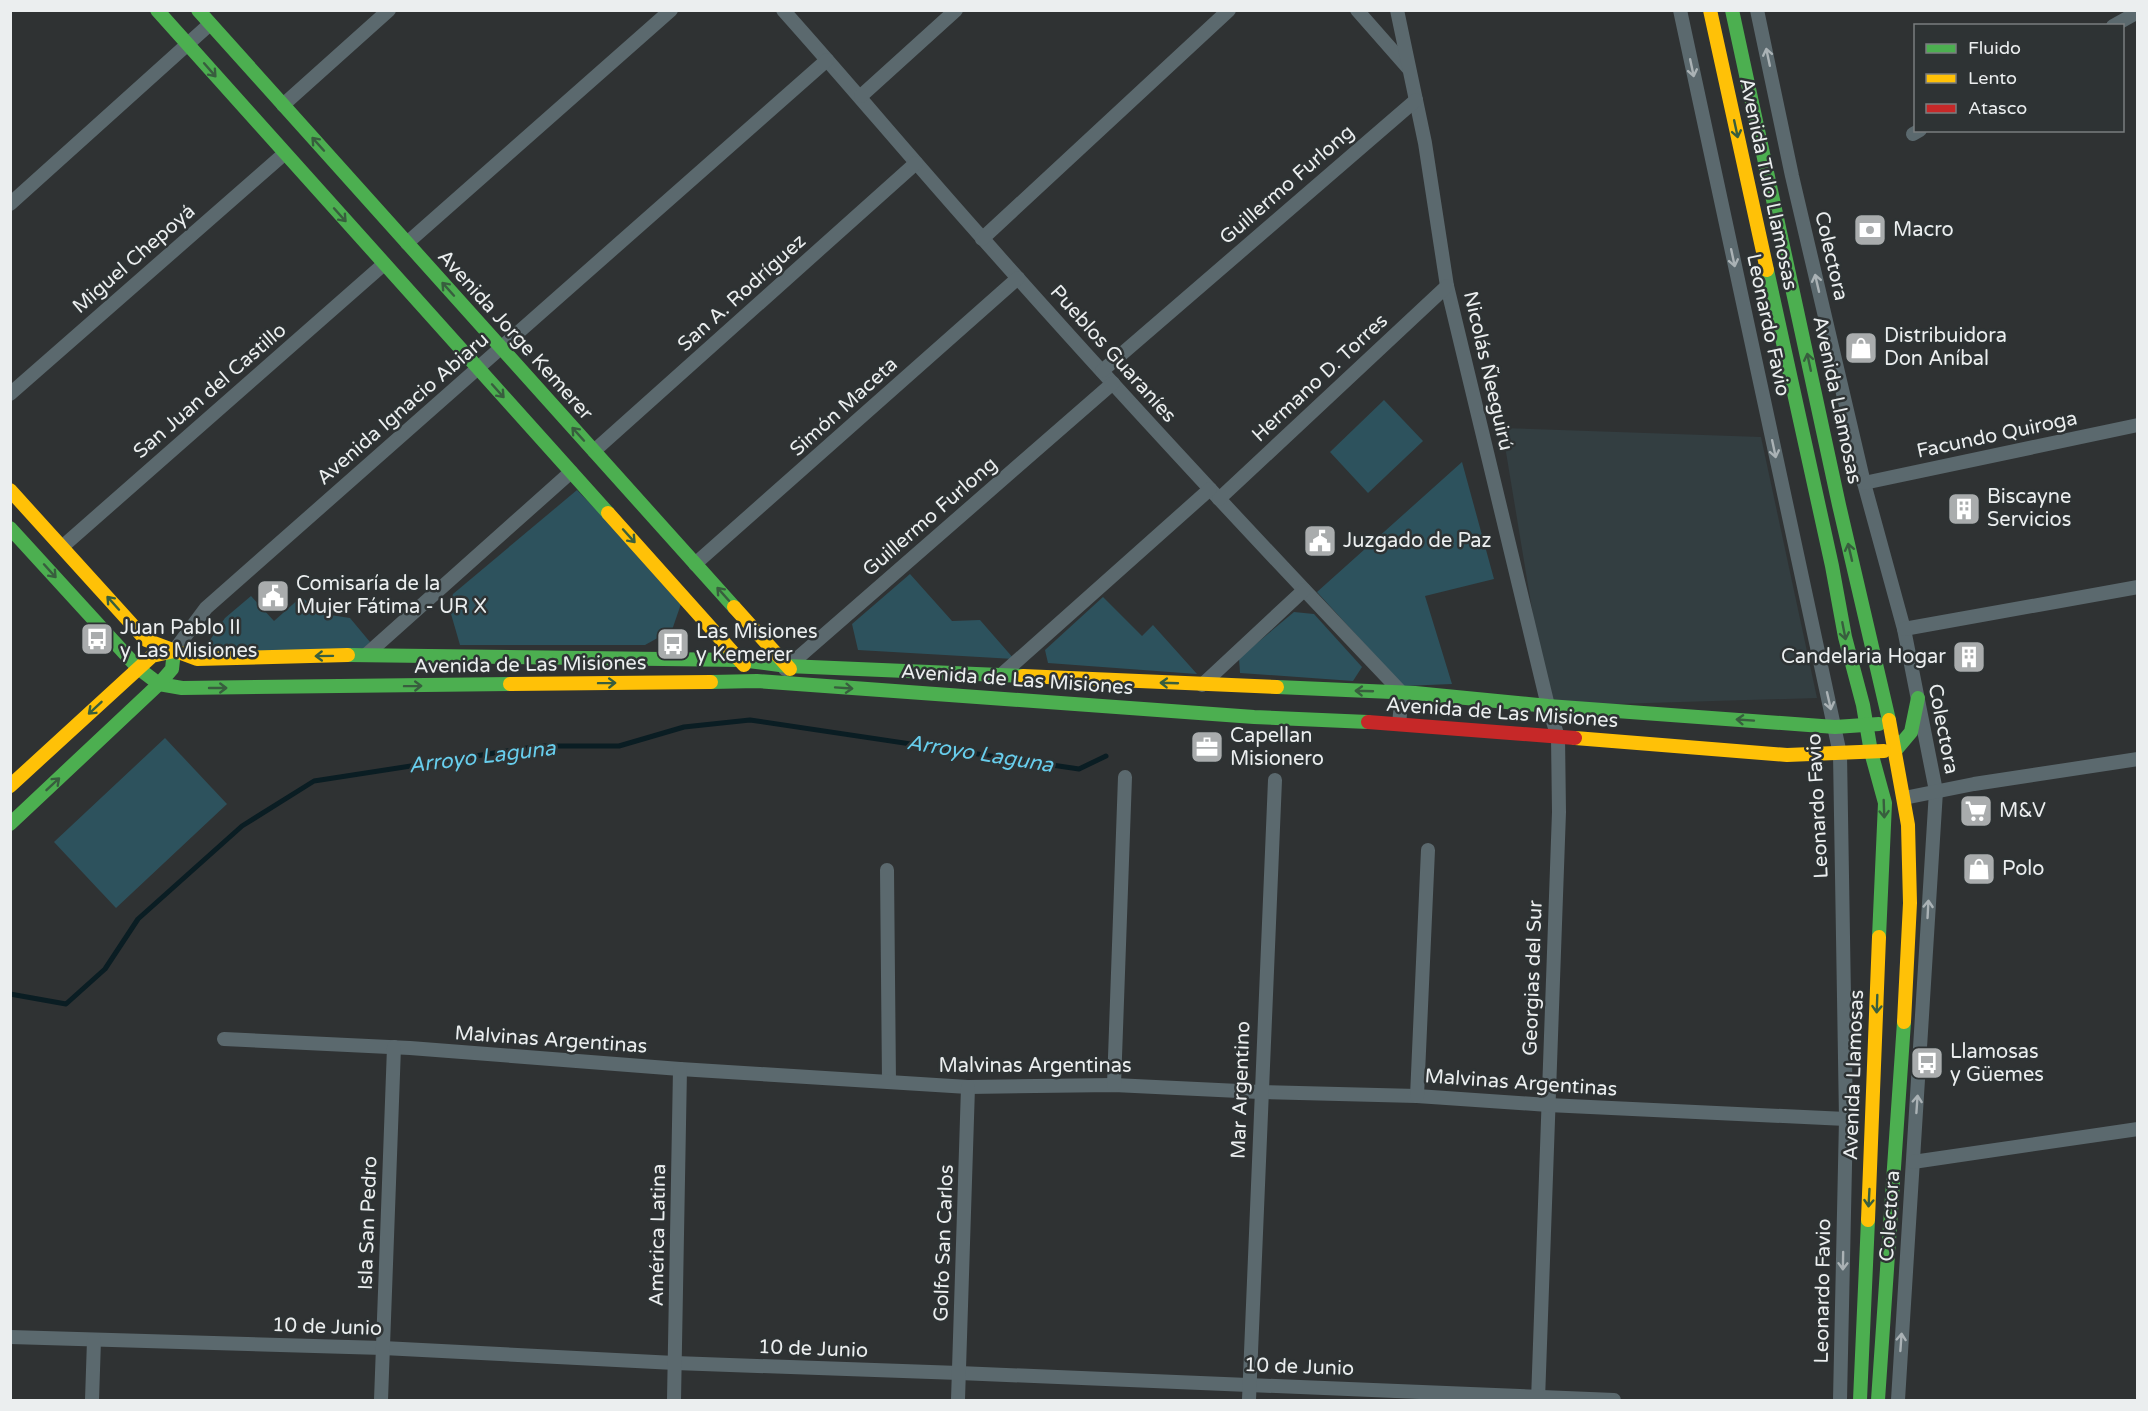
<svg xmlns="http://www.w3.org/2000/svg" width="2148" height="1411" viewBox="0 0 2148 1411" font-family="'Varela Round',sans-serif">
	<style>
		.built { fill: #333e41 }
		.park { fill: #2d525d }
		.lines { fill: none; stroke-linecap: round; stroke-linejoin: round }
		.stream { stroke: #0a1d23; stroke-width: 5 }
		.street { stroke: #5b696e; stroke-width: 14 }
		.fast { stroke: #4caf50; stroke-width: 14 }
		.slow { stroke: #ffc107; stroke-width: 14 }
		.jam { stroke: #c62828; stroke-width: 14 }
		.oneway { stroke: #aab2b5 }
		.oneway2 { stroke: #385e3e }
		.labels { text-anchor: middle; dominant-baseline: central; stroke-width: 5; stroke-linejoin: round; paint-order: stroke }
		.street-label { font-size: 20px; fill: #ebeeef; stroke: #2e3334 }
		.poi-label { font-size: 20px; fill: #ebeeef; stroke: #2e3334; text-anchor: start }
		.water-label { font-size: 21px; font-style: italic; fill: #68ceed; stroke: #2e3334 }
	</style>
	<rect width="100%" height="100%" fill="#2f3233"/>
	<polygon class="built" points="1502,428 1761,437 1817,698 1548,706"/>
	<g class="park">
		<polygon points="1384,400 1423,441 1368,493 1330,452"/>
		<polygon points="1462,462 1494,579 1425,596 1452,684 1403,686 1317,592"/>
		<polygon points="577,490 683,598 672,630 645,645 460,645 449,607 453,594"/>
		<polygon points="910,574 952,621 980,620 1014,659 858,650 852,624"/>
		<polygon points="251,596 274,621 301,597 324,614 350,618 370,642 364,648 197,659 225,618"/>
		<polygon points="1103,597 1142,636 1153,625 1197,674 1048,663 1045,650"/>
		<polygon points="1294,612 1314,614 1362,667 1353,681 1240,673 1239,658"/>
		<polygon points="165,738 227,804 116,908 54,842"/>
	</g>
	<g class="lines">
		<polyline class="stream" points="10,994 66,1004 105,969 138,919 242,826 314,781 540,746 619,746 684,727 750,720 1079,769 1106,756"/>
		<g class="street">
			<path d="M783,10C851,86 916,164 984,240C1120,394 1260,544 1402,693L1399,724"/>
			<polyline points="1357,10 1408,68"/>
			<polyline points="1397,10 1425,143 1447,286 1548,706 1558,737 1559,812 1538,1400"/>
			<polyline points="1680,10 1840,754 1846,1119 1840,1400"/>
			<polyline points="1757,10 1792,176 1864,483 1904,629 1936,791 1898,1400"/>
			<polyline points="2113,26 2138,12"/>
			<polyline points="861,96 956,10"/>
			<polyline points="283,105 389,10"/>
			<polyline points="1913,134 1920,130"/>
			<polyline points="10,204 210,24"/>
			<polyline points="982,239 1229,10"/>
			<polyline points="407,243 671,10"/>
			<polyline points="1102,371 1416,100"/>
			<polyline points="10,394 284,154"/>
			<polyline points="594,451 916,163"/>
			<polyline points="1864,483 2138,425"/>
			<polyline points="1219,499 1447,286"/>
			<polyline points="62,547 384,264"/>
			<polyline points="695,564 1018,278"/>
			<polyline points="1904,629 2138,587"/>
			<polyline points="174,651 206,608 827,60"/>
			<polyline points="366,655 571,472"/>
			<polyline points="785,669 1113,383"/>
			<polyline points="1000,676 1210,489"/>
			<polyline points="1202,685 1304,590"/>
			<polyline points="1904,798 1974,784 2138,759"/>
			<polyline points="887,870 889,1082"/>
			<polyline points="224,1039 410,1048 680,1069 968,1087 1114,1085 1260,1092 1417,1096 1548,1105 1846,1119"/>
			<polyline points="1114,1085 1125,777"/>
			<polyline points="1417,1096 1428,850"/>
			<polyline points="1913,1162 2138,1129"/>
			<polyline points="10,1337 383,1348 675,1363 959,1373 1614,1400"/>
			<polyline points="92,1400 94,1340"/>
			<polyline points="381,1400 394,1047"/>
			<polyline points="674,1400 680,1069"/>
			<polyline points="958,1400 968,1087"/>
			<polyline points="1249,1400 1275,780"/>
		</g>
		<g class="fast">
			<polyline points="157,10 608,513"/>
			<polyline points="198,10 734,607"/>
			<polyline points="1732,10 1839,505 1889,720"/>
			<polyline points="1767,270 1832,566 1845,637 1863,705 1871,752 1885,803 1879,937"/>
			<polyline points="10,528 138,668 159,684 182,688 510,684"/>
			<polyline points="348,655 740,660 787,666 1023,676"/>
			<polyline points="711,682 757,681 1254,717 1368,722"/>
			<polyline points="1277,687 1415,693 1548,706 1835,727 1879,724"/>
			<polyline points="1895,751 1911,732 1918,698"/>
			<polyline points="10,824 159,684 172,669 174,651"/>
			<polyline points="1860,1400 1868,1220"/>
			<polyline points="1878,1400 1904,1022"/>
		</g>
		<g class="slow">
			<polyline points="1710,10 1767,270"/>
			<polyline points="10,490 146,640 197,659 348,655"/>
			<polyline points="608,513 744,665"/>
			<polyline points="734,607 790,669"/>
			<polyline points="1023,676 1277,687"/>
			<polyline points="510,684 711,682"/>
			<polyline points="1889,720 1908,825 1910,903 1904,1022"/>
			<polyline points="1575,738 1787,755 1884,751"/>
			<polyline points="10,786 152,656 174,651"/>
			<polyline points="1868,1220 1879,937"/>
		</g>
		<polyline class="jam" points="1368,722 1575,738"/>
	</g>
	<defs><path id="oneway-shaft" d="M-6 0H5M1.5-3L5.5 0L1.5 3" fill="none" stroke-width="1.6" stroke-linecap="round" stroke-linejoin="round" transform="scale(1.5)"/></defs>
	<g class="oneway">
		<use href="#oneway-shaft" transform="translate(1768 57) rotate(-102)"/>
		<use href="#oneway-shaft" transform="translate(1692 68) rotate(78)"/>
		<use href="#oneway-shaft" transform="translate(1733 258) rotate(78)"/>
		<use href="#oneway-shaft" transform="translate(1817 283) rotate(-103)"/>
		<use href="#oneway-shaft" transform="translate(1774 449) rotate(78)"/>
		<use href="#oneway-shaft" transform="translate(1829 701) rotate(77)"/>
		<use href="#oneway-shaft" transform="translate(1928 909) rotate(-87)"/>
		<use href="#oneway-shaft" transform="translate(1917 1104) rotate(-86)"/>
		<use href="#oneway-shaft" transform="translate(1843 1261) rotate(91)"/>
		<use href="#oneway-shaft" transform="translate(1901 1342) rotate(-86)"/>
	</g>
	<g class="oneway2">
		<use href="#oneway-shaft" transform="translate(210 70) rotate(49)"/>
		<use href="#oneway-shaft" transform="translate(1736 129) rotate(78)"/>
		<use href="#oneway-shaft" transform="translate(318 144) rotate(-132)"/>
		<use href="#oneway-shaft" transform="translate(340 215) rotate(48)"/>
		<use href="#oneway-shaft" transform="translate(448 289) rotate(-132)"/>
		<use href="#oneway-shaft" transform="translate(1809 362) rotate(-102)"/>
		<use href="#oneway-shaft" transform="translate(498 391) rotate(48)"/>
		<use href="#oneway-shaft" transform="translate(578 434) rotate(-132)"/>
		<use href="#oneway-shaft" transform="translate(629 536) rotate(48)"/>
		<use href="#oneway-shaft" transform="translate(1850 552) rotate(-103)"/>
		<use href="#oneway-shaft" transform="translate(50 571) rotate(48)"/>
		<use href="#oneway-shaft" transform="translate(723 594) rotate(-132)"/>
		<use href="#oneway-shaft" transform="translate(113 603) rotate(-132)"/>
		<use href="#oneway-shaft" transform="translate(1844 631) rotate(79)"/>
		<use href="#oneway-shaft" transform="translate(324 656) rotate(179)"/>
		<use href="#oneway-shaft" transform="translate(607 683) rotate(-1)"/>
		<use href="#oneway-shaft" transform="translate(1169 683) rotate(-178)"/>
		<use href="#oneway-shaft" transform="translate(413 686) rotate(-1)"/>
		<use href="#oneway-shaft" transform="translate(218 688)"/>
		<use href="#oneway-shaft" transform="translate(844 688) rotate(4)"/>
		<use href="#oneway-shaft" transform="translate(1364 691) rotate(-178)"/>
		<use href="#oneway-shaft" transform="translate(95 708) rotate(137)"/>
		<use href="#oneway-shaft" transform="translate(1745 720) rotate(-176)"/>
		<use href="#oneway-shaft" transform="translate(53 784) rotate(-43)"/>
		<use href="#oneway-shaft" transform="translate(1884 809) rotate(88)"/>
		<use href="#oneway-shaft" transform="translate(1877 1004) rotate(92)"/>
		<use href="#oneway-shaft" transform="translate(1869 1198) rotate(93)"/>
	</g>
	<defs>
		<symbol id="bank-square" viewBox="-11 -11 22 22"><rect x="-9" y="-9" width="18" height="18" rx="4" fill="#a9acad" stroke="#2e3334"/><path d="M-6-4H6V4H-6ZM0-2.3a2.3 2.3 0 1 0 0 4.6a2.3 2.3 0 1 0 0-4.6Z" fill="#fff"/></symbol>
		<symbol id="shop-square" viewBox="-11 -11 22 22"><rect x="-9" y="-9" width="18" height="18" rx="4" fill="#a9acad" stroke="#2e3334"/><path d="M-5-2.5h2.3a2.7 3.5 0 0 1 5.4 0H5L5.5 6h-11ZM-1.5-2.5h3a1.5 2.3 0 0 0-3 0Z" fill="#fff"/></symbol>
		<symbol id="building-square" viewBox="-11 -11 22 22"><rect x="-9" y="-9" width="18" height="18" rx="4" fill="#a9acad" stroke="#2e3334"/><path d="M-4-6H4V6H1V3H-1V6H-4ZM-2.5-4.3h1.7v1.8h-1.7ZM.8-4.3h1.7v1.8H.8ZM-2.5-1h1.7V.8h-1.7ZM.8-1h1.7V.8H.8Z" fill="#fff"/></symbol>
		<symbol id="civic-square" viewBox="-11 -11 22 22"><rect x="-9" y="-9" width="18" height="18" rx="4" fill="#a9acad" stroke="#2e3334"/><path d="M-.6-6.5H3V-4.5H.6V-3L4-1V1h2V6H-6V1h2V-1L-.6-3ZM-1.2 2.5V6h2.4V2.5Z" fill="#fff"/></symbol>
		<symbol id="bus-square" viewBox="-11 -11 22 22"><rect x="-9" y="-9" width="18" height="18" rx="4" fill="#a9acad" stroke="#2e3334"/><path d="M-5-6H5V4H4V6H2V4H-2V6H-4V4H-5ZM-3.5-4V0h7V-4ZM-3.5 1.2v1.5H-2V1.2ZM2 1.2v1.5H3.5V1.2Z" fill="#fff"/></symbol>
		<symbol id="office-square" viewBox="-11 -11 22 22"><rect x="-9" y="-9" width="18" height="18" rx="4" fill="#a9acad" stroke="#2e3334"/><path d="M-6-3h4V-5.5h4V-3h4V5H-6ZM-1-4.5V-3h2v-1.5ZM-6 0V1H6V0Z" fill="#fff"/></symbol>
		<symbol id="supermarket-square" viewBox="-11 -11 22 22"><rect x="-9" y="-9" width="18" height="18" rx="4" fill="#a9acad" stroke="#2e3334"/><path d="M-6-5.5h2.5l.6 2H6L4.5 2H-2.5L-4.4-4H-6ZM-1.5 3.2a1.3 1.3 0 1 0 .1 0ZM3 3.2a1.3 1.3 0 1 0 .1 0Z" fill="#fff"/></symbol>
	</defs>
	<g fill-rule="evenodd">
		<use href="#bank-square" x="1851" y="211" width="38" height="38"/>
		<use href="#shop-square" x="1842" y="329" width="38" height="38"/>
		<use href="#building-square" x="1945" y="490" width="38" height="38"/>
		<use href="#civic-square" x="1301" y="522" width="38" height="38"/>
		<use href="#civic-square" x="254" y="577" width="38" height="38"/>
		<use href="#bus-square" x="78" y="620" width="38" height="38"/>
		<use href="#bus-square" x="654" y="625" width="38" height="38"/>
		<use href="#building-square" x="1950" y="638" width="38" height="38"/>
		<use href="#office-square" x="1188" y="728" width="38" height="38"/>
		<use href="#supermarket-square" x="1957" y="792" width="38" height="38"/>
		<use href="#shop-square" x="1960" y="850" width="38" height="38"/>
		<use href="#bus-square" x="1908" y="1044" width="38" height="38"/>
	</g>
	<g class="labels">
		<g class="street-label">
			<text transform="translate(1768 184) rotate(78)">Avenida Tulo Llamosas</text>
			<text transform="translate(1287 185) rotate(-41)">Guillermo Furlong</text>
			<text transform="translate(1831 256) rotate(77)">Colectora</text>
			<text transform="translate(134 259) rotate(-41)">Miguel Chepoyá</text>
			<text transform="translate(742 293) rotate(-42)">San A. Rodríguez</text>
			<text transform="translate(1768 325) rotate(78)">Leonardo Favio</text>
			<text transform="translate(515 335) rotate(48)">Avenida Jorge Kemerer</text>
			<text transform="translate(1113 354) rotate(48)">Pueblos Guaraníes</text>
			<text transform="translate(1488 371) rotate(77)">Nicolás Ñeeguirú</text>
			<text transform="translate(1320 378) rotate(-43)">Hermano D. Torres</text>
			<text transform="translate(210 391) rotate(-41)">San Juan del Castillo</text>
			<text transform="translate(1837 400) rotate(78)">Avenida Llamosas</text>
			<text transform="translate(844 407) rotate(-42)">Simón Maceta</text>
			<text transform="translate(403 409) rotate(-41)">Avenida Ignacio Abiaru</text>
			<text transform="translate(1997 435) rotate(-12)">Facundo Quiroga</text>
			<text transform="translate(930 517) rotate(-41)">Guillermo Furlong</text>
			<text transform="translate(530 665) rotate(-1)">Avenida de Las Misiones</text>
			<text transform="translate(1017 680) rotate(4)">Avenida de Las Misiones</text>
			<text transform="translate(1502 713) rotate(4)">Avenida de Las Misiones</text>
			<text transform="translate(1943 729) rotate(79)">Colectora</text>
			<text transform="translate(1818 806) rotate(-93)">Leonardo Favio</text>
			<text transform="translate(1533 978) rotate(-88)">Georgias del Sur</text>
			<text transform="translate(551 1040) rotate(4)">Malvinas Argentinas</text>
			<text x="1035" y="1066">Malvinas Argentinas</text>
			<text transform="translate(1854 1075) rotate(-88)">Avenida Llamosas</text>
			<text transform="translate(1521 1083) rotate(4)">Malvinas Argentinas</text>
			<text transform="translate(1241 1090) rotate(-88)">Mar Argentino</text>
			<text transform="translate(1890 1216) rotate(-86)">Colectora</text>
			<text transform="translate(368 1223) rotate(-88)">Isla San Pedro</text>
			<text transform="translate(658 1235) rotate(-89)">América Latina</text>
			<text transform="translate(944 1243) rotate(-88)">Golfo San Carlos</text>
			<text transform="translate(1823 1291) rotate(-89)">Leonardo Favio</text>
			<text transform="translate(327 1327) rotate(2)">10 de Junio</text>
			<text transform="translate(813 1349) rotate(2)">10 de Junio</text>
			<text transform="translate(1299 1367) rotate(2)">10 de Junio</text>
		</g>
		<g class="poi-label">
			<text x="1893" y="230">Macro</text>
			<text x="1884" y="336">Distribuidora<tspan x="1884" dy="23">Don Aníbal</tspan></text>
			<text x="1987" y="497">Biscayne<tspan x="1987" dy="23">Servicios</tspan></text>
			<text x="1343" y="541">Juzgado de Paz</text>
			<text x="296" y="584">Comisaría de la<tspan x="296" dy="23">Mujer Fátima - UR X</tspan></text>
			<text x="120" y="628">Juan Pablo II<tspan x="120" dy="23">y Las Misiones</tspan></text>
			<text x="696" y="632">Las Misiones<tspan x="696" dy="23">y Kemerer</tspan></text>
			<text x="1946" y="657" text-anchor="end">Candelaria Hogar</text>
			<text x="1230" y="736">Capellan<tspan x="1230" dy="23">Misionero</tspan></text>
			<text x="1999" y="811">M&amp;V</text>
			<text x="2002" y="869">Polo</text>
			<text x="1950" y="1052">Llamosas<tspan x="1950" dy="23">y Güemes</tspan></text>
		</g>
		<g class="water-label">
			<text transform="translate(980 754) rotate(9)">Arroyo Laguna</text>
			<text transform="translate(482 757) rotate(-7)">Arroyo Laguna</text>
		</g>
	</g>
	<rect width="2148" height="1411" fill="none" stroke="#ebeeef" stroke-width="24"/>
	<rect x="1914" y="24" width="210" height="108" fill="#2e3334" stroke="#7a7e7f" stroke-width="1.5"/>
	<rect x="1926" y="44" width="30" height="9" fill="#4caf50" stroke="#7a7e7f" stroke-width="1.5"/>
	<text x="1968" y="54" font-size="18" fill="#ebeeef">Fluido</text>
	<rect x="1926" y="74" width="30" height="9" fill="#ffc107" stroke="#7a7e7f" stroke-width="1.5"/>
	<text x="1968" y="84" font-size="18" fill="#ebeeef">Lento</text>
	<rect x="1926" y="104" width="30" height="9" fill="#c62828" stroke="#7a7e7f" stroke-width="1.5"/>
	<text x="1968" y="114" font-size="18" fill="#ebeeef">Atasco</text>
</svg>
